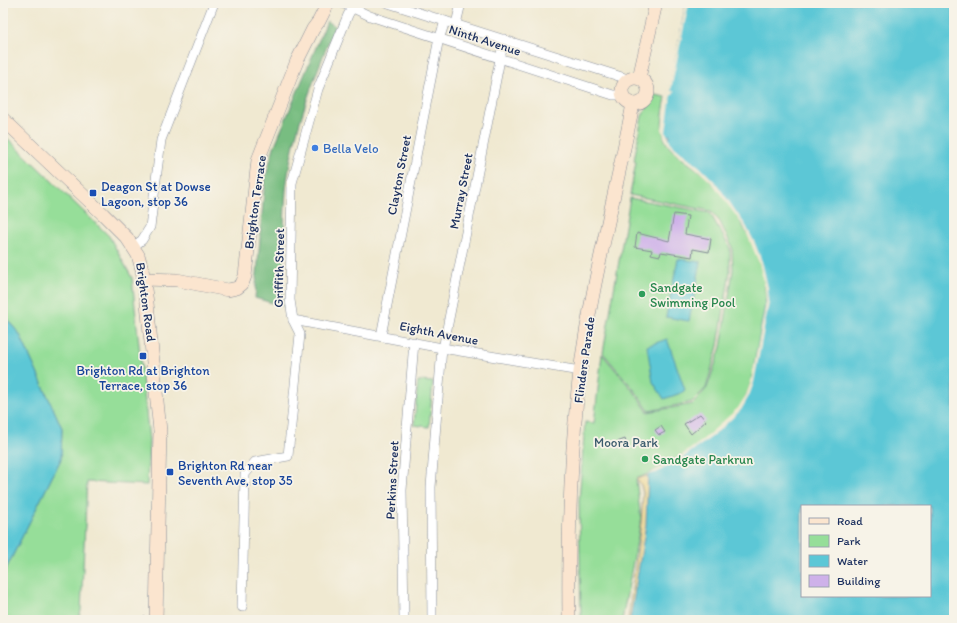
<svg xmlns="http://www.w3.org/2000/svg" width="957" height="623" viewBox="0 0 957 623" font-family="Itim,sans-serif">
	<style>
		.green { fill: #96de99; stroke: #58867c }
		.forest { fill: #78bd81; stroke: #4a7670 }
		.sand { fill: #eeda9e; stroke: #84847e }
		.water { fill: #5cc7d6; stroke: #3c7b9a; fill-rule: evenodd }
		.pier { fill: #f0e9d1 }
		.building { fill: #ceb1e9 }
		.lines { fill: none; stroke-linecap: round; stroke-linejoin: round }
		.lane-casing { stroke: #868c98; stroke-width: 6 }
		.street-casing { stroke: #868c98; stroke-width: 10 }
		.secondary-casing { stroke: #868c98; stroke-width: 14 }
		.lane { stroke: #fff; stroke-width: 4.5 }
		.street { stroke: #fff; stroke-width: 9 }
		.secondary { stroke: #fbe5cf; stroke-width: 13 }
		.shop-dot { fill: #3f7fe0; stroke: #f7f3e8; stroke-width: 1.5 }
		.transit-dot { fill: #1a4fb4; stroke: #f7f3e8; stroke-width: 1.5 }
		.leisure-dot { fill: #2e9e5b; stroke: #f7f3e8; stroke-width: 1.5 }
		.labels { text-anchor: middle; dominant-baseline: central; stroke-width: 3.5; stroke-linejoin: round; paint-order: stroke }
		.street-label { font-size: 13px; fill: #1b2f5e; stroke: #f7f3e8 }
		.shop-label { font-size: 13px; fill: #366cbe; stroke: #f7f3e8; text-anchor: start }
		.transit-label { font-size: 13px; fill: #164399; stroke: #f7f3e8; text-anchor: start }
		.leisure-label { font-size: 13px; fill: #27864d; stroke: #f7f3e8; text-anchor: start }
		.park-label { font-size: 13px; fill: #3a5b6d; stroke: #f7f3e8 }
	</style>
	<rect width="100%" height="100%" fill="#f7f3e8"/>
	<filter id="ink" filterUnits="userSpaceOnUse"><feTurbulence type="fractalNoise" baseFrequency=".025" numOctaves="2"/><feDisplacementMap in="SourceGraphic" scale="8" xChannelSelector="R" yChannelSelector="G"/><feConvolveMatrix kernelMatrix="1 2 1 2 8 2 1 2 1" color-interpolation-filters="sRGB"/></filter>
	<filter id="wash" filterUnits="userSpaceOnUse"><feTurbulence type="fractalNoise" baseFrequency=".012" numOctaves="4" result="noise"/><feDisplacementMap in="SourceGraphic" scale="16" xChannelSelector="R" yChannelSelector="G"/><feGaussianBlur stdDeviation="0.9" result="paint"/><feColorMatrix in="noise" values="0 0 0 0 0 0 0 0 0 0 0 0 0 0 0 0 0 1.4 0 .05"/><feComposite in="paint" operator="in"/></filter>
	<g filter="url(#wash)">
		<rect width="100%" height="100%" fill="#f0e9d1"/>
		<g class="green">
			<path d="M655,95L666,97C664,109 660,125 664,137C669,154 693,164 705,176C732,201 762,252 765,289C768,311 760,334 756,355C753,371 751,388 743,402C725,432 668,466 636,479L641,520L622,620H581L579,501L585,422L594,423L602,354L635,393L648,412L693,404L707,388L721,347L733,270L732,247L720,222L711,211L630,195L636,162L634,161L642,116Z"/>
			<polygon points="3,134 109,236 132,278 149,440 147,485 87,482 81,611 78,620 3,620 3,575 61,459 62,428 20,335 3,314"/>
			<polygon points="630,198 710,213 730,248 730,271 718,346 706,388 692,402 649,411 636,392 603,353"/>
			<polygon points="418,381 433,382 429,427 414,425"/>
		</g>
		<path class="forest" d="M327,21L335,26C314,79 292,132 286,190C283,228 284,267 283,306L255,298L265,179L274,147Z"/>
		<polygon class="sand" points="656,473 645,620 628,620 641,522 643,493 641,485 636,479"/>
		<g class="water">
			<path d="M686,3H954V620H630L646,525L648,475L674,462L711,435L739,409L750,388L767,294L760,262L749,234L721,192L707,176L674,149L666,138L670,137V135L665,136L666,108ZM802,506H930V596H802Z"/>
			<polygon points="678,259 701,262 689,321 666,317"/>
			<polygon points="3,314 20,335 62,428 61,459 3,575"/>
			<polygon points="667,339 685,390 681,393 664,399 653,382 647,346"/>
		</g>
		<polygon class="pier" points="686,3 689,3 674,74 671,91 674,91 673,95 671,95 666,132 672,145 700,167 716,183 746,226 754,241 762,262 768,288 769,302 754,382 749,396 741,410 713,436 681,459 656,473 646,475 673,461 699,443 738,408 746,395 751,381 766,302 765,288 759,263 744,227 713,184 698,170 669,146 664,137 662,129 665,107"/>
		<g id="blocks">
			<g class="building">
				<polygon points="674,214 688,216 685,234 711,239 709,252 693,249 692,257 661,252 660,256 651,254 652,250 635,247 637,233 669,241"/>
				<polygon points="700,414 706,421 691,434 684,424"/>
				<polygon points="661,426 665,432 659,435 655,430"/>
				<polygon points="625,439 627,445 619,448 617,442"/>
			</g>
		</g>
	</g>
	<g filter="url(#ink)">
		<use href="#blocks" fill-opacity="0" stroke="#868c98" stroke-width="1"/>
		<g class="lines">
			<defs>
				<polyline id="lane" points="88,619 155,619"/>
				<g id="street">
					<polyline points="342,3 370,16 613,95 622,95"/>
					<polyline points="388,3 628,79"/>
					<polyline points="456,24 461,3"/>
					<polyline points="134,246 142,240 150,227 161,140 214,3"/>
					<polyline points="293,320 442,348 580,371"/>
					<polyline points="381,336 438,43 445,21"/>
					<polyline points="242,607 245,474 255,462 288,456 300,334 293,320 290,300 292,183 318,89 348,15 355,3"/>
					<polyline points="404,620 402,490 414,342"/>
					<polyline points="432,620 431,487 442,348 444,344 504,39"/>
				</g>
				<g id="secondary">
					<circle cx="635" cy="91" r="13"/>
					<polyline points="639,78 656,3"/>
					<polyline points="3,119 103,214 127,238 138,255 142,269 147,303 160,431 156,620"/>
					<polyline points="144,279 177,280 228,290 237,288 242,284 245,276 258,160 297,61 313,29 319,21 328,3"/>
					<path d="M569,620C568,537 570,454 580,372C592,282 616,193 633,104"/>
				</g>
			</defs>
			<use href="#lane" class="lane-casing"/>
			<use href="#street" class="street-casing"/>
			<use href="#secondary" class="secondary-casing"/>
			<use href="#lane" class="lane"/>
			<use href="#street" class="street"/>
			<use href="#secondary" class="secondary"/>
		</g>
	</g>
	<circle class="shop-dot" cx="315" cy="148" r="4"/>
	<g class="transit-dot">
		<rect x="89" y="189" width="8" height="8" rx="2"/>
		<rect x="139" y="352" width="8" height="8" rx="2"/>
		<rect x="166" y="468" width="8" height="8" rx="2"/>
	</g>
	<g class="leisure-dot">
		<circle cx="642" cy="294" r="4"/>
		<circle cx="645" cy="459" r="4"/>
	</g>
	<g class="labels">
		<g class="street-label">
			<text transform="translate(485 40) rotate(18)">Ninth Avenue</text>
			<text transform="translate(399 175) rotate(-79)">Clayton Street</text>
			<text transform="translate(461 191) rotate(-79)">Murray Street</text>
			<text transform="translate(255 202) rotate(-82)">Brighton Terrace</text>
			<text transform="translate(279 268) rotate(-89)">Griffith Street</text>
			<text transform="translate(146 302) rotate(82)">Brighton Road</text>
			<text transform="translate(439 333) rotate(11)">Eighth Avenue</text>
			<text transform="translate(584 360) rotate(-82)">Flinders Parade</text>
			<text transform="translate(392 480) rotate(-87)">Perkins Street</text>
		</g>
		<g class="shop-label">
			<text x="323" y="148">Bella Velo</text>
		</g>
		<g class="transit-label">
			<text x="101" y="186">Deagon St at Dowse<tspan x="101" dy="15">Lagoon, stop 36</tspan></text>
			<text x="143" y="370" text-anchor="middle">Brighton Rd at Brighton<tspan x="143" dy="15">Terrace, stop 36</tspan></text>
			<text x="178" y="465">Brighton Rd near<tspan x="178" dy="15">Seventh Ave, stop 35</tspan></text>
		</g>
		<g class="leisure-label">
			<text x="650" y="287">Sandgate<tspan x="650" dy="15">Swimming Pool</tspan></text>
			<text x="653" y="459">Sandgate Parkrun</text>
		</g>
		<g class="park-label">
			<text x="626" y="442">Moora Park</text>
		</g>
	</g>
	<rect width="957" height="623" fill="none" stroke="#f7f3e8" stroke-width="16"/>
	<rect x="801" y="505" width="130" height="92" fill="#f7f3e8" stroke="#9fa5b1"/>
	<rect x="809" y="518" width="20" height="6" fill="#fbe5cf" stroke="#9fa5b1"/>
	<text x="837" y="525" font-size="12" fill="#1b2f5e">Road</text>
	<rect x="809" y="535" width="20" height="12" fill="#96de99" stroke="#9fa5b1"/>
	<text x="837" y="545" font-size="12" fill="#1b2f5e">Park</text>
	<rect x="809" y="555" width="20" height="12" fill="#5cc7d6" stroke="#9fa5b1"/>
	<text x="837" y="565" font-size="12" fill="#1b2f5e">Water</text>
	<rect x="809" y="575" width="20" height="12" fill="#ceb1e9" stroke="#9fa5b1"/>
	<text x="837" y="585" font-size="12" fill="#1b2f5e">Building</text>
</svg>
